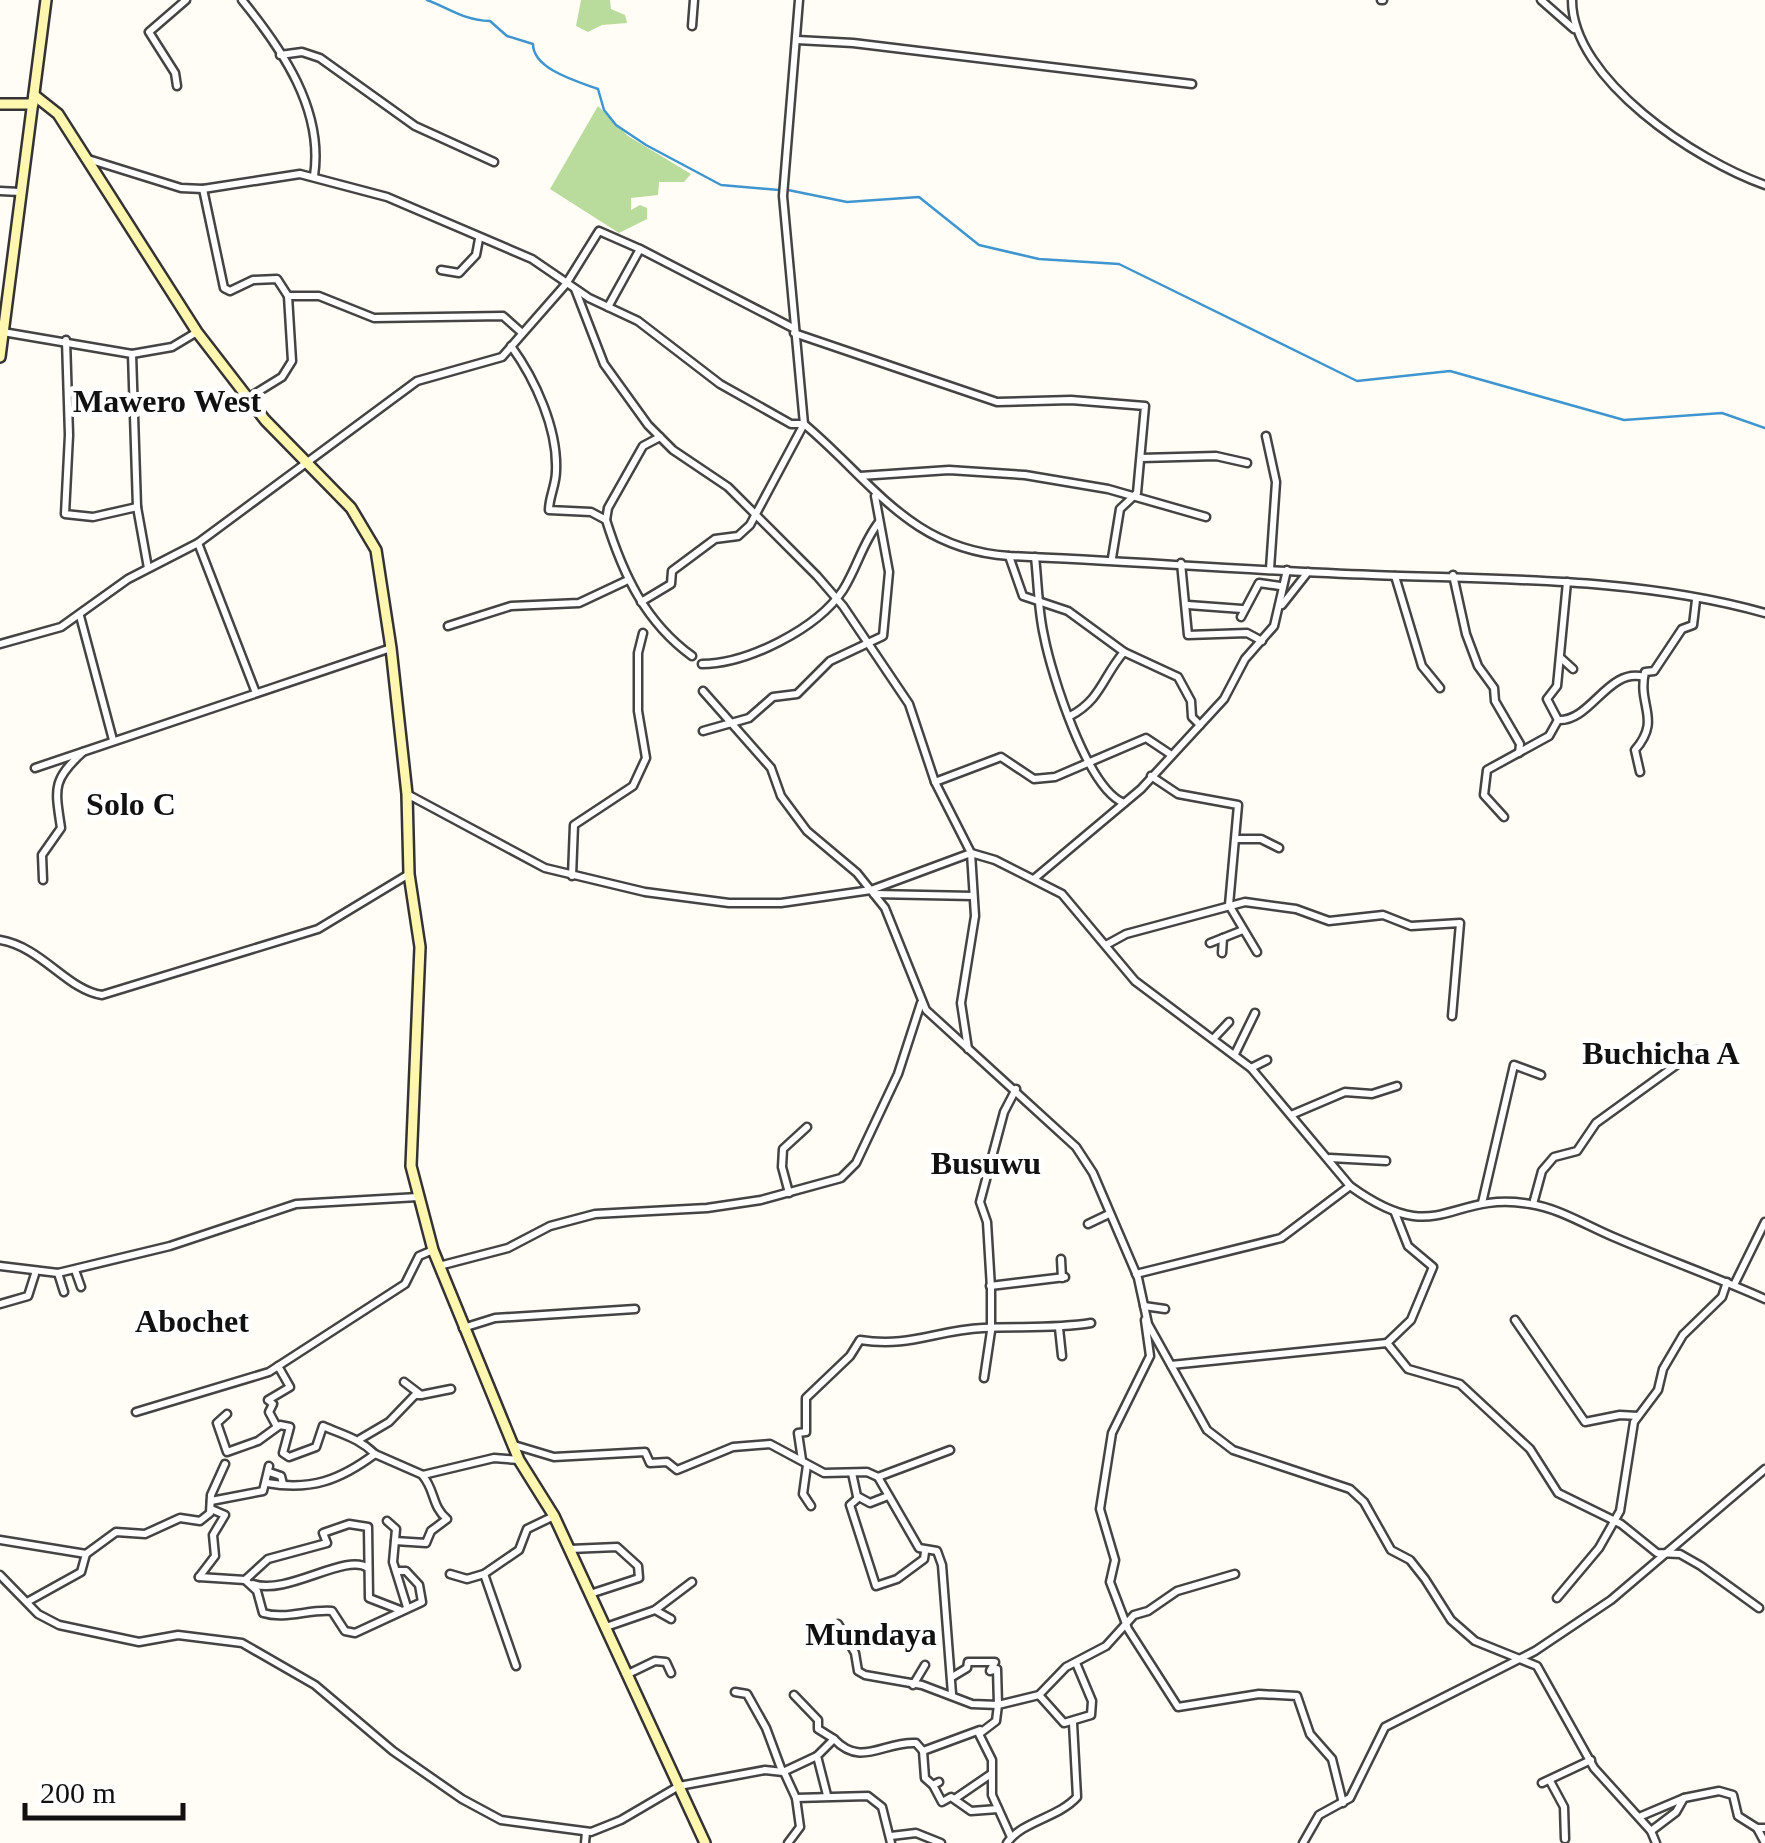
<svg xmlns="http://www.w3.org/2000/svg" width="1765" height="1843" viewBox="0 0 1765 1843" font-family="Georgia,serif">
	<style>
		.forest { fill: #b9dc9c }
		.lines { fill: none; stroke-linecap: round; stroke-linejoin: round }
		.stream { stroke: #3f96cf; stroke-width: 2.5 }
		.street-casing { stroke: #444; stroke-width: 11 }
		.secondary-casing { stroke: #333; stroke-width: 14 }
		.street { stroke: #fff; stroke-width: 6 }
		.secondary { stroke: #fff6b0; stroke-width: 9 }
		.labels { text-anchor: middle; dominant-baseline: central; stroke-width: 10; stroke-linejoin: round; paint-order: stroke }
		.quarter-label { font-size: 32px; font-weight: bold; fill: #111; stroke: #fff }
	</style>
	<rect width="100%" height="100%" fill="#fffdf5"/>
	<g class="forest">
		<polygon points="581,0 610,0 611,9 625,15 627,23 602,25 588,32 576,26"/>
		<polygon points="598,106 628,136 691,174 684,182 659,182 658,195 631,198 631,210 640,205 647,208 647,219 619,233 550,189"/>
	</g>
	<g class="lines">
		<g class="stream">
			<path d="M427,0C451,9 463,20 490,21L507,36L533,44C533,69 576,81 598,89L604,110L616,125L646,145L721,185L779,190"/>
			<polyline points="788,190 847,202 919,197 979,245 1039,259 1119,264 1357,381 1450,371 1624,420 1722,413 1765,428"/>
		</g>
		<defs>
			<g id="street">
				<path d="M242,0C282,49 324,110 314,176"/>
				<polyline points="1381,0 1383,0"/>
				<polyline points="1541,0 1574,29"/>
				<path d="M1572,0C1572,80 1697,161 1765,185"/>
				<polyline points="692,26 694,0"/>
				<polyline points="797,40 853,43 1192,84"/>
				<polyline points="280,55 302,52 320,58 415,126 494,162"/>
				<polyline points="177,86 175,73 149,32 186,0"/>
				<path d="M88,159L181,188L203,189L300,174L387,197L532,259L589,298L638,321L720,384L791,424H804C873,482 910,549 1009,556C1130,561 1252,571 1373,575C1504,580 1637,577 1765,613"/>
				<polyline points="203,189 224,288 230,291 253,280 277,279 288,296"/>
				<polyline points="0,191 20,192"/>
				<polyline points="441,270 459,273 476,255 479,239"/>
				<polyline points="575,289 604,364 648,425 673,450 728,487 817,576 843,606 909,704 935,782 971,853 975,916 961,1003 968,1049"/>
				<polyline points="608,307 640,249 793,328"/>
				<polyline points="3,332 132,354 137,507 148,568"/>
				<polyline points="794,333 997,402 1071,400 1145,406 1137,493 1120,509 1112,558"/>
				<polyline points="66,340 69,435 65,514 93,517 137,507"/>
				<path d="M511,346C535,379 558,429 556,471C556,485 549,497 549,510L591,512L606,520C623,574 645,622 692,656"/>
				<polyline points="132,354 172,347 197,332"/>
				<polyline points="248,398 282,377 292,361 288,296 319,296 374,318 503,316 521,332"/>
				<polyline points="1266,436 1276,482 1270,569"/>
				<polyline points="1141,458 1216,456 1247,463"/>
				<polyline points="860,476 949,470 1025,475 1108,489 1206,517"/>
				<polyline points="606,520 608,508 643,446 660,437"/>
				<polyline points="198,543 256,693"/>
				<polyline points="1009,556 1023,596 1068,611 1124,652 1178,677 1191,701 1192,717 1200,725"/>
				<path d="M1035,557C1038,583 1038,610 1044,636C1051,673 1087,789 1124,803"/>
				<polyline points="1181,563 1188,635 1247,633 1262,641"/>
				<polyline points="1453,575 1466,634 1478,666 1494,688 1495,701 1520,744 1519,753"/>
				<polyline points="1395,576 1422,666 1440,688"/>
				<path d="M1567,582L1557,686L1547,699L1558,720C1591,722 1608,667 1644,677"/>
				<polyline points="641,602 671,584 672,571 715,539 738,536 750,525 804,424 783,196 799,0"/>
				<polyline points="1188,605 1242,609"/>
				<polyline points="1282,605 1308,572"/>
				<polyline points="80,616 113,740"/>
				<polyline points="1241,617 1259,583 1280,586"/>
				<polyline points="448,626 511,606 579,603 628,580"/>
				<polyline points="0,644 61,627 128,579 198,543 417,381 502,357 566,284 599,231 640,249"/>
				<polyline points="1562,659 1573,669"/>
				<path d="M702,664C747,664 817,629 843,590C857,568 863,542 879,522"/>
				<polyline points="703,691 771,768 781,796 807,831 857,873 885,908 926,1010 1076,1147 1093,1173 1138,1278 1148,1324 1207,1430 1233,1450 1350,1489 1364,1502 1391,1550 1410,1560 1425,1579 1451,1620 1475,1641 1537,1666 1594,1768 1651,1831 1656,1843"/>
				<path d="M1070,716C1101,700 1103,676 1124,652"/>
				<polyline points="703,731 749,718 773,697 797,694 830,661 883,636 889,572 875,496"/>
				<polyline points="35,768 391,648"/>
				<path d="M1640,772L1635,750C1662,719 1637,706 1645,672L1654,671L1682,629L1693,625L1696,600"/>
				<polyline points="1151,776 1178,794 1238,805 1229,905 1257,952"/>
				<polyline points="935,782 1001,757 1034,779 1055,777 1146,738 1170,754"/>
				<path d="M407,794L545,868L645,892L729,903H781L871,890L971,853L995,860L1062,894L1135,981L1251,1068L1350,1186C1440,1251 1447,1190 1530,1204C1559,1208 1589,1227 1616,1238C1665,1259 1716,1277 1765,1299"/>
				<polyline points="1504,817 1484,795 1487,770 1549,736 1558,720"/>
				<polyline points="1236,839 1261,839 1279,848"/>
				<polyline points="572,876 574,825 633,786 646,758 638,711 638,653 643,633"/>
				<polyline points="1035,878 1141,789 1224,699 1245,659 1274,626 1287,570"/>
				<path d="M43,880L42,855L61,828C55,788 52,780 83,752"/>
				<polyline points="874,894 973,896"/>
				<path d="M0,940C42,947 67,990 102,995L318,929L409,874"/>
				<polyline points="1210,943 1243,930"/>
				<polyline points="1106,945 1126,934 1245,902 1296,909 1329,921 1383,915 1411,926 1460,923 1452,1016"/>
				<polyline points="1222,953 1223,938"/>
				<polyline points="1214,1038 1229,1022"/>
				<polyline points="1235,1054 1255,1013"/>
				<polyline points="1251,1068 1267,1060"/>
				<polyline points="1291,1115 1345,1092 1372,1094 1397,1086"/>
				<polyline points="1330,1158 1386,1161"/>
				<polyline points="789,1193 782,1167 783,1149 807,1127"/>
				<polyline points="1482,1203 1514,1065 1541,1075"/>
				<polyline points="1533,1204 1542,1171 1554,1157 1577,1151 1596,1123 1697,1050"/>
				<polyline points="1088,1224 1109,1214"/>
				<polyline points="1061,1259 1062,1278"/>
				<polyline points="0,1266 58,1273 170,1246 296,1204 418,1197"/>
				<polyline points="439,1266 508,1248 550,1226 595,1214 707,1208 761,1200 841,1178 856,1163 898,1074 921,1003"/>
				<polyline points="75,1270 81,1287"/>
				<polyline points="58,1273 64,1292"/>
				<polyline points="1136,1274 1281,1238 1350,1186"/>
				<polyline points="1734,1285 1765,1222"/>
				<polyline points="990,1286 1065,1277"/>
				<polyline points="0,1304 28,1296 35,1274"/>
				<polyline points="1144,1306 1165,1309"/>
				<polyline points="1145,1320 1150,1356 1112,1433 1100,1509 1115,1560 1110,1582 1128,1629 1178,1707 1259,1694 1297,1696 1310,1734 1332,1759 1343,1803"/>
				<polyline points="1515,1320 1585,1422 1620,1415 1638,1416"/>
				<polyline points="463,1328 495,1318 635,1309"/>
				<polyline points="1059,1328 1062,1356"/>
				<polyline points="1387,1343 1411,1320 1433,1267 1408,1246 1395,1213"/>
				<polyline points="1171,1365 1387,1343 1408,1369 1460,1384 1530,1449 1558,1493 1621,1524 1657,1553 1680,1554 1701,1566 1759,1608"/>
				<polyline points="984,1378 991,1331 991,1288 987,1222 980,1202 1004,1112 1016,1089"/>
				<polyline points="404,1382 421,1395 451,1389"/>
				<polyline points="136,1412 269,1372 405,1284 419,1256 433,1250"/>
				<path d="M227,1414L217,1423L227,1452L258,1441L280,1425L290,1427L283,1453L289,1457L316,1447L323,1426C343,1435 359,1438 375,1454C340,1480 311,1491 267,1483"/>
				<polyline points="276,1425 269,1412 273,1404 268,1400 290,1387 278,1366"/>
				<polyline points="360,1439 389,1422 415,1395 421,1395"/>
				<polyline points="514,1445 554,1457 645,1452 650,1463 667,1462 677,1470 733,1447 770,1444 824,1473 867,1472 878,1477 950,1450"/>
				<polyline points="375,1454 423,1475 494,1458 519,1460"/>
				<path d="M802,1460L798,1433L806,1432V1398L850,1356L860,1340C910,1348 936,1330 983,1328C1019,1326 1054,1329 1091,1323"/>
				<polyline points="807,1465 803,1494 811,1506"/>
				<polyline points="269,1472 281,1476 283,1484"/>
				<polyline points="852,1473 857,1496 870,1503 888,1496"/>
				<polyline points="878,1477 919,1548 937,1551 942,1565 952,1694"/>
				<polyline points="857,1499 850,1505 876,1586 897,1579 924,1559 925,1552"/>
				<polyline points="211,1501 263,1491 269,1466"/>
				<polyline points="387,1521 396,1529 393,1562 407,1607"/>
				<polyline points="0,1540 86,1554 116,1532 145,1534 180,1518 200,1521 210,1513 211,1495 225,1464"/>
				<path d="M395,1541L426,1543L431,1531L447,1519C432,1507 435,1490 423,1476"/>
				<polyline points="570,1549 617,1547 638,1566 639,1578 590,1594"/>
				<polyline points="450,1574 467,1579 484,1574 519,1550 527,1529 554,1516"/>
				<polyline points="484,1574 516,1666"/>
				<polyline points="0,1575 38,1614 59,1625 139,1642 178,1635 242,1643 315,1685 393,1751 462,1799 501,1820 591,1832 621,1820 679,1786 765,1770 783,1772 817,1756"/>
				<polyline points="199,1577 245,1580 268,1559 327,1543 323,1533 349,1524 368,1527 369,1598 400,1610"/>
				<polyline points="199,1577 215,1556 213,1535 225,1515 211,1509"/>
				<path d="M245,1580L257,1591L263,1613C286,1620 308,1609 332,1611L345,1631L355,1633L422,1602L419,1585L406,1571H396"/>
				<path d="M253,1584C287,1596 346,1552 368,1568"/>
				<polyline points="1557,1598 1599,1548 1620,1511 1634,1422 1658,1390 1663,1369 1683,1335 1722,1297 1727,1282"/>
				<polyline points="27,1602 81,1572 86,1554"/>
				<polyline points="655,1610 671,1619"/>
				<polyline points="838,1624 855,1653 858,1671 865,1675 922,1685 972,1704 998,1705 997,1669 990,1671 995,1662 968,1662 967,1668 952,1677"/>
				<polyline points="606,1627 655,1610 692,1582"/>
				<polyline points="628,1674 655,1661 666,1662 671,1673"/>
				<polyline points="913,1685 925,1665"/>
				<polyline points="735,1692 747,1694 766,1728 782,1771"/>
				<polyline points="794,1695 818,1720 818,1729 834,1739"/>
				<polyline points="1039,1695 1064,1723 1091,1715 1092,1701 1076,1663"/>
				<polyline points="923,1751 980,1730"/>
				<polyline points="784,1772 796,1798 800,1827 788,1843"/>
				<polyline points="1550,1781 1564,1807 1565,1839"/>
				<polyline points="1542,1783 1591,1760"/>
				<polyline points="933,1785 942,1802 951,1797 971,1811 998,1809"/>
				<path d="M827,1795L817,1756L834,1739C861,1768 884,1741 916,1743L923,1751L925,1778L933,1785L939,1782"/>
				<polyline points="796,1798 868,1796 882,1807 891,1843"/>
				<polyline points="956,1798 991,1774"/>
				<polyline points="1639,1817 1684,1798"/>
				<polyline points="1757,1828 1765,1843"/>
				<polyline points="1651,1831 1676,1812 1684,1798 1719,1791 1733,1795 1738,1816 1757,1828 1765,1828"/>
				<polyline points="891,1836 916,1833 941,1843"/>
				<polyline points="1011,1837 992,1795 992,1760 979,1734 996,1721 998,1705 1039,1695 1066,1667 1106,1646 1134,1615 1148,1611 1177,1591 1235,1574"/>
				<polyline points="585,1843 586,1832"/>
				<path d="M1007,1843C1022,1821 1058,1818 1077,1797L1073,1723"/>
				<polyline points="1303,1843 1319,1815 1350,1798 1385,1727 1535,1651 1611,1600 1765,1469"/>
			</g>
			<g id="secondary">
				<polyline points="34,95 58,114 197,332 265,420 351,508 376,550 391,648 407,794 409,874 420,947 411,1166 433,1250 519,1460 554,1516 705,1843"/>
				<polyline points="0,104 33,104"/>
				<polyline points="0,357 46,0"/>
			</g>
		</defs>
		<use href="#street" class="street-casing"/>
		<use href="#secondary" class="secondary-casing"/>
		<use href="#street" class="street"/>
		<use href="#secondary" class="secondary"/>
	</g>
	<g class="labels">
		<g class="quarter-label">
			<text x="167" y="401">Mawero West</text>
			<text x="131" y="804">Solo C</text>
			<text x="1661" y="1053">Buchicha A</text>
			<text x="986" y="1163">Busuwu</text>
			<text x="192" y="1321">Abochet</text>
			<text x="871" y="1634">Mundaya</text>
		</g>
	</g>
	<path d="M25 1803v15h158v-15" fill="none" stroke="#111111" stroke-width="5"/>
	<text x="40" y="1803" font-size="30" fill="#111111" stroke="#ffffff" stroke-width="8" paint-order="stroke">200 m</text>
</svg>
